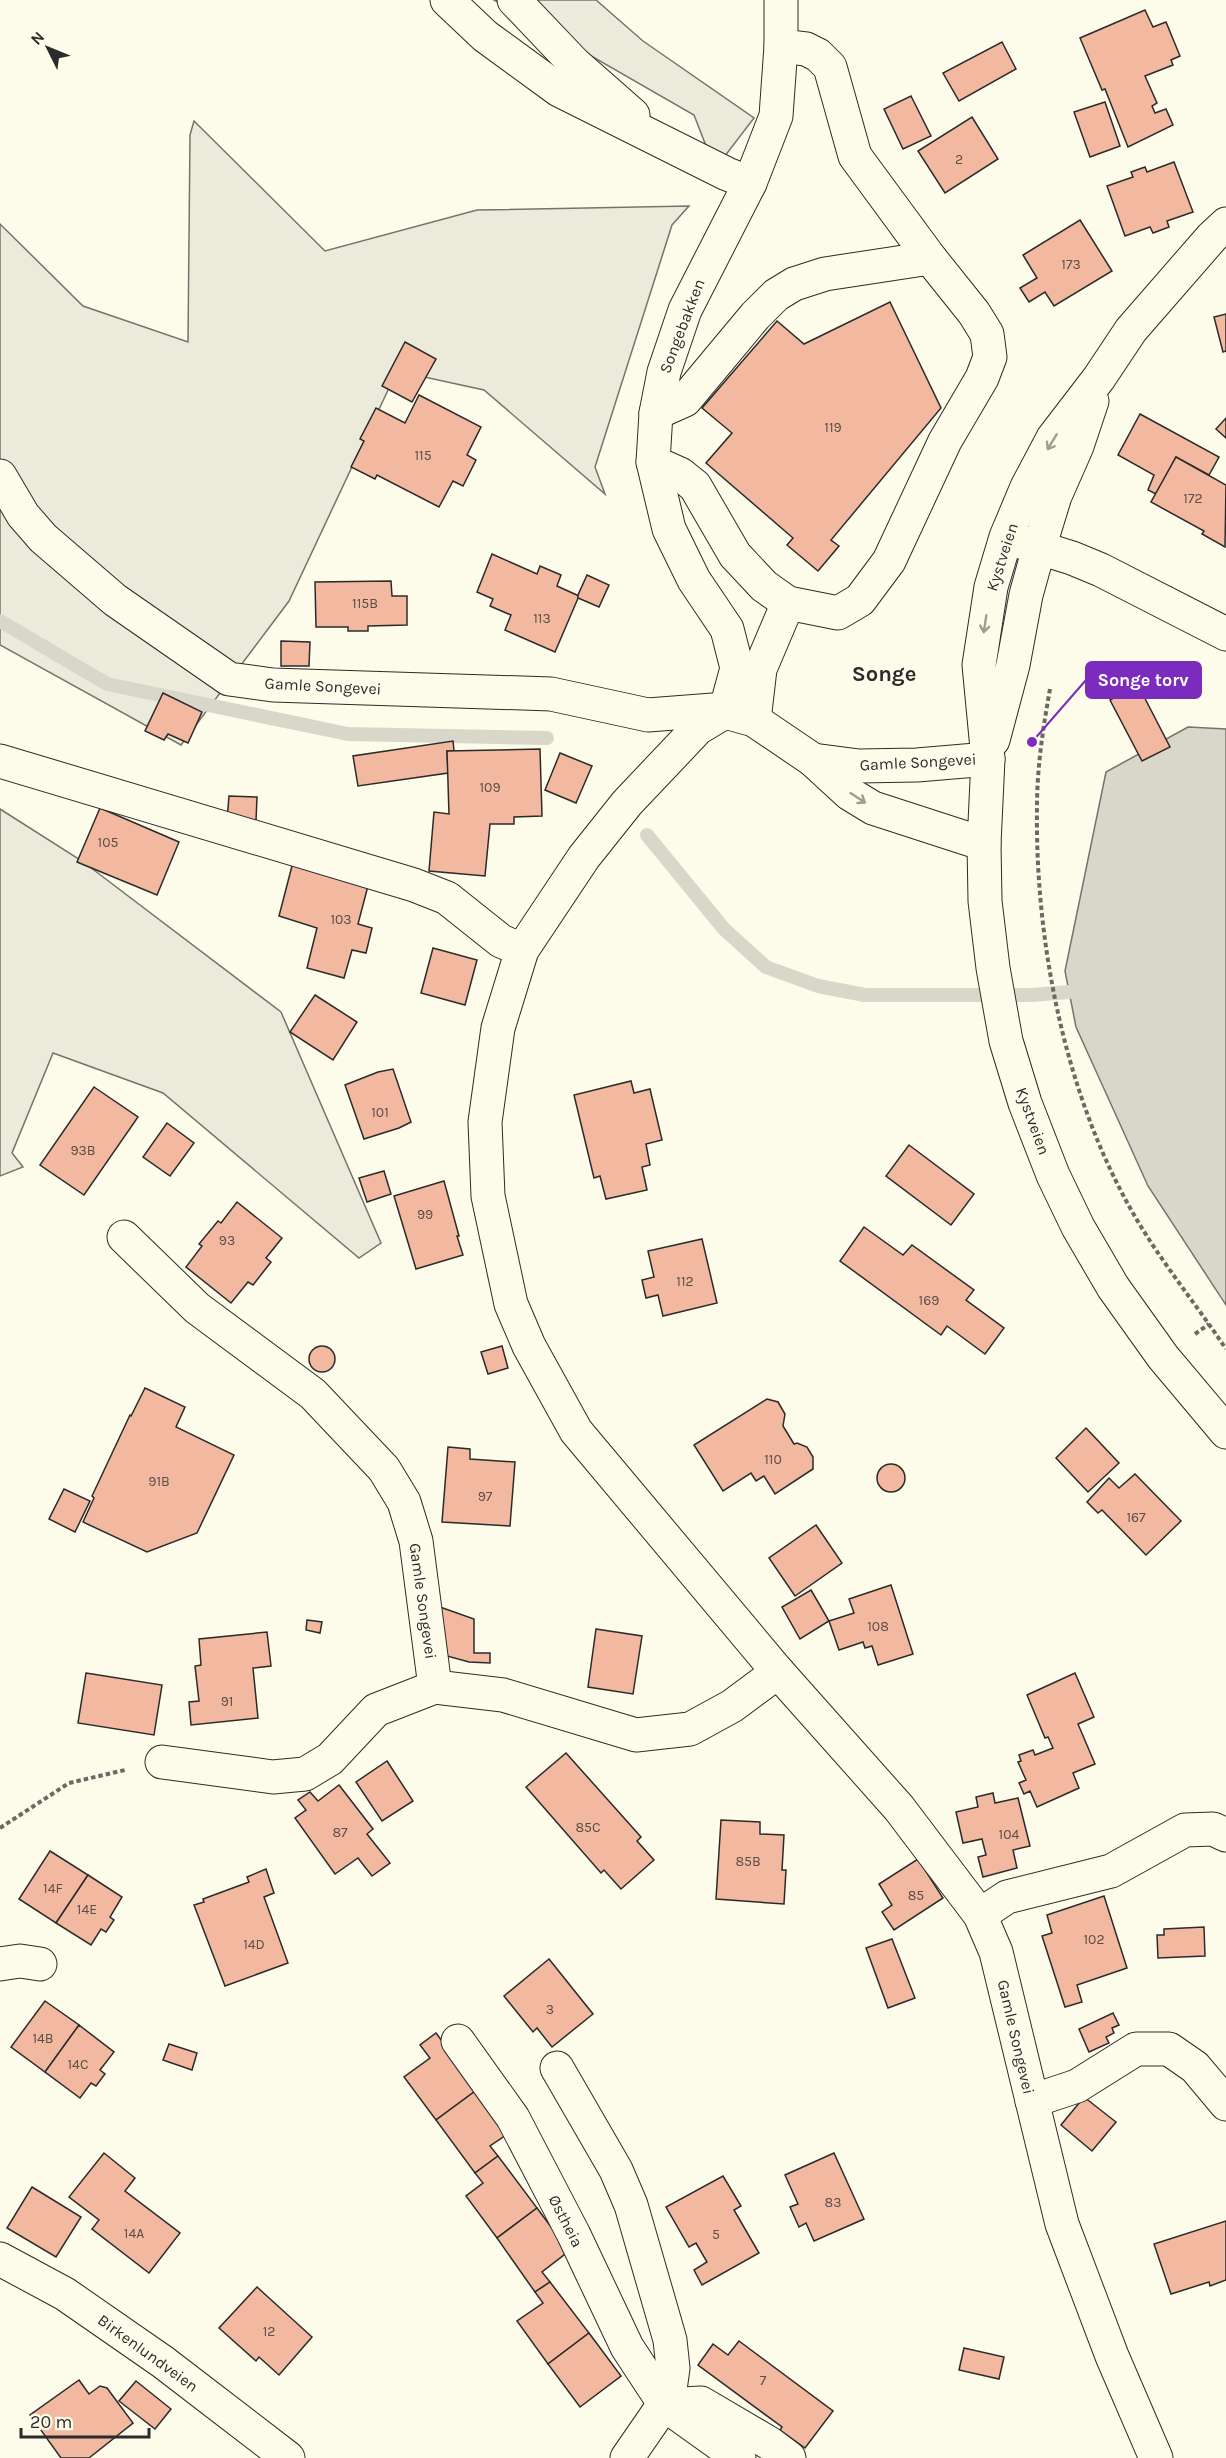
<svg xmlns="http://www.w3.org/2000/svg" width="1226" height="2458" viewBox="0 0 1226 2458" font-family="Karla,sans-serif">
	<style>
		.green { fill: #ecebdb; stroke: #74746e; stroke-width: 1.5 }
		.water { fill: #d8d7c9; stroke: #74746e; stroke-width: 1.5 }
		.lines { fill: none; stroke-linecap: round; stroke-linejoin: round }
		.stream { stroke: #d8d7c9; stroke-width: 14 }
		.building { fill: #f2b8a0; stroke: #2b2b2b; stroke-width: 1.5 }
		.minor-casing { stroke: #2b2b2b; stroke-width: 35 }
		.major-casing { stroke: #2b2b2b; stroke-width: 35 }
		.path { stroke: #6a6964; stroke-width: 4; stroke-dasharray: 4.5 3; stroke-linecap: butt }
		.minor { stroke: #fdfbea; stroke-width: 33 }
		.major { stroke: #fdfbea; stroke-width: 33 }
		.oneway { stroke: #9e9d94 }
		.labels { text-anchor: middle; dominant-baseline: central; stroke-width: 4.5; stroke-linejoin: round; paint-order: stroke }
		.number-label { font-size: 14px; fill: #5d4e48 }
		.street-label { font-size: 16px; fill: #2b2b2b; stroke: #fdfbea }
		.district-label { font-size: 22px; font-weight: bold; fill: #2b2b2b; stroke: #fdfbea }
		.leader { fill: none; stroke: #7b2cbf; stroke-width: 2 }
		.callout-dot { fill: #7b2cbf; stroke: #fdfbea; stroke-width: 2 }
		.callout { fill: #7b2cbf; stroke: #7b2cbf; stroke-width: 2 }
		.callout-label { font-size: 18px; text-anchor: middle; font-weight: bold; fill: #fff }
	</style>
	<rect width="100%" height="100%" fill="#fdfbea"/>
	<g class="green">
		<polygon points="494,0 596,0 643,41 754,118 715,169 694,115"/>
		<polygon points="194,121 325,251 477,210 689,206 672,225 595,467 605,494 484,390 397,371 289,601 181,745 0,645 0,224 83,306 188,342 190,135"/>
		<polygon points="0,809 82,861 281,1012 381,1243 359,1258 163,1093 53,1053 12,1153 23,1167 0,1176"/>
	</g>
	<polygon class="water" points="1188,727 1226,729 1226,1305 1148,1186 1076,1027 1065,971 1106,772"/>
	<g class="lines">
		<g class="stream">
			<polyline points="0,621 107,684 348,734 547,738"/>
			<polyline points="647,835 724,929 766,967 818,986 865,995 1032,995 1069,992"/>
		</g>
	</g>
	<g class="building">
		<polygon points="1145,10 1153,27 1166,22 1180,56 1171,60 1173,65 1145,76 1157,103 1152,106 1155,113 1166,109 1173,125 1128,147 1105,89 1102,90 1080,38"/>
		<polygon points="1002,42 1016,69 959,101 943,73"/>
		<polygon points="911,96 931,136 903,149 884,109"/>
		<polygon points="1105,102 1120,146 1090,157 1074,112"/>
		<polygon points="972,117 998,159 945,193 918,151"/>
		<polygon points="1174,162 1193,212 1167,221 1169,227 1153,233 1150,227 1125,236 1107,186 1133,177 1131,172 1145,167 1147,172"/>
		<polygon points="1080,220 1112,271 1054,306 1045,292 1029,302 1020,288 1037,278 1023,255"/>
		<polygon points="890,302 941,408 831,540 839,546 818,571 787,545 793,538 706,463 732,433 702,408 777,321 804,344"/>
		<polygon points="1226,314 1226,351 1223,352 1214,317"/>
		<polygon points="405,342 436,359 412,402 382,386"/>
		<polygon points="419,395 481,427 467,455 476,460 463,486 453,481 439,507 377,475 375,479 351,467 364,441 360,439 376,408 405,423"/>
		<polygon points="1140,414 1219,457 1209,475 1176,457 1156,494 1148,490 1154,475 1118,455"/>
		<polygon points="1226,418 1226,438 1216,429"/>
		<polygon points="1176,457 1226,485 1225,547 1202,534 1204,531 1151,502"/>
		<polygon points="492,554 537,574 540,566 561,575 557,586 579,596 555,652 505,630 511,615 490,606 493,599 477,592"/>
		<polygon points="587,575 609,585 599,607 578,598 578,595"/>
		<polygon points="391,581 392,596 407,596 407,625 368,626 368,631 348,631 348,627 316,627 315,582"/>
		<polygon points="281,641 310,642 309,666 281,666"/>
		<polygon points="1138,685 1170,747 1142,761 1110,700"/>
		<polygon points="163,693 202,712 188,743 168,734 164,740 145,731"/>
		<polygon points="453,741 454,751 447,751 448,773 358,786 353,756"/>
		<polygon points="540,749 542,816 514,817 514,824 490,824 485,876 429,871 434,812 449,814 447,751"/>
		<polygon points="560,753 592,766 576,803 545,790"/>
		<polygon points="229,796 257,797 256,821 227,820"/>
		<polygon points="100,808 179,842 157,895 77,862"/>
		<polygon points="293,862 369,882 358,924 372,928 366,953 352,950 344,978 307,968 317,928 279,916"/>
		<polygon points="433,948 477,960 465,1005 421,993"/>
		<polygon points="315,995 357,1022 333,1060 290,1032"/>
		<polygon points="393,1069 411,1122 399,1128 364,1139 345,1085 378,1072"/>
		<polygon points="631,1081 634,1093 650,1089 662,1140 646,1144 650,1165 642,1167 647,1190 606,1199 600,1176 594,1178 574,1095"/>
		<polygon points="94,1087 138,1117 84,1195 40,1165"/>
		<polygon points="167,1123 194,1143 170,1176 143,1157"/>
		<polygon points="909,1145 974,1194 951,1225 886,1176"/>
		<polygon points="384,1171 391,1194 367,1202 359,1178"/>
		<polygon points="444,1181 459,1236 457,1236 463,1255 416,1269 394,1196"/>
		<polygon points="237,1202 282,1238 266,1258 271,1262 253,1285 248,1282 231,1303 186,1267 202,1246 199,1244 218,1221 221,1223"/>
		<polygon points="864,1227 903,1255 912,1245 974,1290 966,1300 1004,1328 985,1354 947,1326 941,1335 840,1261"/>
		<polygon points="702,1239 717,1303 663,1316 658,1295 646,1298 642,1280 654,1277 648,1251"/>
		<circle cx="322" cy="1359" r="13"/>
		<polygon points="502,1346 508,1368 488,1374 481,1352"/>
		<polygon points="145,1388 185,1407 176,1427 234,1455 197,1533 147,1552 83,1522 94,1498 92,1496 130,1415 131,1416"/>
		<polygon points="767,1399 778,1402 785,1414 783,1426 794,1444 797,1443 807,1447 813,1457 813,1469 775,1494 764,1476 756,1481 751,1473 723,1491 694,1445"/>
		<polygon points="1086,1428 1119,1463 1088,1492 1056,1458"/>
		<polygon points="448,1447 470,1449 470,1459 515,1462 510,1526 442,1522"/>
		<circle cx="891" cy="1478" r="14"/>
		<polygon points="1135,1474 1181,1521 1146,1555 1102,1510 1098,1513 1087,1502 1109,1478 1119,1488"/>
		<polygon points="64,1489 90,1501 75,1532 49,1519"/>
		<polygon points="816,1525 842,1563 795,1596 769,1558"/>
		<polygon points="891,1585 913,1654 878,1665 872,1646 865,1648 863,1642 839,1650 829,1621 854,1613 849,1599"/>
		<polygon points="811,1590 829,1621 800,1639 782,1607"/>
		<polygon points="440,1607 474,1619 474,1653 490,1653 490,1663 469,1662 447,1656"/>
		<polygon points="307,1620 322,1622 320,1633 306,1630"/>
		<polygon points="596,1629 642,1636 633,1694 588,1687"/>
		<polygon points="267,1632 271,1666 253,1668 258,1718 191,1725 189,1702 199,1701 195,1666 201,1665 199,1639"/>
		<polygon points="86,1673 162,1685 154,1735 78,1723"/>
		<polygon points="1075,1673 1094,1717 1078,1724 1095,1764 1073,1773 1079,1788 1037,1807 1030,1791 1024,1794 1019,1783 1026,1780 1018,1762 1021,1761 1019,1755 1033,1750 1035,1755 1053,1748 1048,1737 1045,1738 1027,1695"/>
		<polygon points="566,1753 641,1837 637,1841 654,1860 621,1889 604,1870 601,1873 526,1787"/>
		<polygon points="387,1761 413,1801 382,1821 356,1782"/>
		<polygon points="339,1785 373,1829 367,1834 390,1863 372,1876 358,1858 335,1874 295,1818 306,1810 298,1800 310,1792 318,1801"/>
		<polygon points="993,1793 995,1803 1018,1798 1030,1846 1013,1850 1017,1868 983,1877 978,1857 986,1855 982,1839 963,1843 956,1812 978,1807 976,1797"/>
		<polygon points="721,1820 760,1822 760,1834 784,1835 782,1870 786,1870 784,1904 716,1899"/>
		<polygon points="50,1851 88,1875 56,1923 19,1899"/>
		<polygon points="918,1859 943,1898 894,1930 882,1912 892,1905 879,1884"/>
		<polygon points="266,1869 274,1893 264,1897 288,1963 225,1986 194,1905 204,1902 203,1899 249,1882 247,1877"/>
		<polygon points="88,1875 122,1897 110,1917 114,1920 106,1932 101,1929 91,1945 56,1923"/>
		<polygon points="1104,1896 1127,1968 1077,1985 1082,2002 1065,2007 1042,1936 1052,1933 1047,1915"/>
		<polygon points="1204,1927 1205,1956 1158,1958 1157,1935 1164,1935 1164,1929"/>
		<polygon points="892,1939 915,1998 888,2008 866,1948"/>
		<polygon points="549,1959 593,2014 552,2047 537,2028 533,2032 504,1996"/>
		<polygon points="45,2001 79,2025 45,2072 11,2047"/>
		<polygon points="1113,2013 1119,2025 1112,2028 1114,2033 1106,2037 1109,2043 1089,2052 1079,2029"/>
		<polygon points="79,2025 114,2052 100,2070 105,2074 96,2086 91,2083 80,2098 45,2072"/>
		<polygon points="436,2033 478,2089 436,2120 404,2077 430,2058 420,2045"/>
		<polygon points="169,2044 197,2053 192,2070 163,2060"/>
		<polygon points="478,2089 509,2133 490,2146 498,2156 475,2173 436,2120"/>
		<polygon points="1084,2097 1116,2122 1092,2151 1061,2125"/>
		<polygon points="104,2153 135,2178 125,2191 180,2233 149,2273 92,2229 99,2220 69,2197"/>
		<polygon points="834,2153 864,2219 814,2241 806,2223 799,2227 790,2207 798,2204 785,2175"/>
		<polygon points="498,2156 537,2208 497,2238 466,2196 483,2183 475,2173"/>
		<polygon points="723,2176 741,2206 734,2210 759,2253 702,2285 694,2270 707,2262 696,2243 689,2247 666,2207"/>
		<polygon points="32,2187 81,2217 56,2257 7,2228"/>
		<polygon points="537,2208 569,2251 542,2272 550,2282 535,2292 497,2238"/>
		<polygon points="1226,2221 1226,2280 1210,2286 1209,2282 1171,2294 1154,2244"/>
		<polygon points="550,2282 589,2333 548,2364 517,2321 543,2303 535,2292"/>
		<polygon points="257,2287 312,2337 279,2375 259,2357 256,2361 219,2328"/>
		<polygon points="589,2333 621,2376 580,2407 548,2364"/>
		<polygon points="739,2341 833,2411 805,2448 780,2430 782,2427 698,2365 713,2344 728,2355"/>
		<polygon points="964,2348 1004,2357 999,2379 959,2370"/>
		<polygon points="79,2380 89,2394 100,2386 107,2388 133,2423 89,2458 61,2458 30,2415"/>
		<polygon points="136,2381 171,2409 155,2429 119,2401"/>
	</g>
	<g class="lines">
		<defs>
			<g id="minor">
				<polyline points="447,0 485,36 559,90 727,174 750,183"/>
				<polyline points="514,0 575,64 633,115"/>
				<polyline points="656,413 685,400 755,316 776,295 794,284 825,274 930,258"/>
				<polyline points="653,462 680,474 695,486 735,555 764,586 788,603 838,613 860,600 889,561 945,441 982,378 990,357 987,334 974,313 930,258 855,156 830,67 818,55 806,49 781,46"/>
				<polyline points="0,476 23,515 43,538 115,600 229,679 273,685 551,694 648,715 713,710 725,712 737,668 727,629 694,580 669,529 653,462 656,413 664,372 685,310 750,183 776,116 781,46 781,0"/>
				<polyline points="1011,539 1072,558 1101,570 1226,634"/>
				<polyline points="754,720 760,669 788,603"/>
				<polyline points="0,761 414,885 447,898 501,941 522,950"/>
				<polyline points="124,1237 197,1308 313,1394 384,1469 404,1502 416,1541 435,1687"/>
				<polyline points="162,1762 273,1777 305,1774 330,1759 376,1710 435,1687 503,1695 636,1735 690,1729 732,1706 778,1672"/>
				<polyline points="980,1915 1007,1897 1111,1871 1185,1830 1213,1829 1226,1835"/>
				<polyline points="0,1964 20,1961 40,1964"/>
				<polyline points="458,2041 513,2118 574,2235 627,2347 665,2405 739,2458"/>
				<polyline points="557,2068 616,2170 631,2205 670,2340 673,2368 669,2397 627,2458"/>
				<polyline points="1032,2101 1077,2086 1136,2049 1169,2049 1195,2067 1226,2104"/>
				<polyline points="0,2259 65,2294 163,2362 288,2458"/>
				<polyline points="665,2405 701,2403 769,2443 789,2458"/>
			</g>
			<g id="major">
				<polyline points="1226,224 1212,237 1131,330 1099,378 1053,438 1027,487 1006,537 991,587 979,665 988,759 984,844 985,901 993,968 1006,1041 1025,1103 1053,1175 1078,1227 1113,1287 1163,1357 1226,1432"/>
				<polyline points="993,740 1013,665 1026,595 1039,548 1055,496 1077,446 1092,401"/>
				<polyline points="813,760 859,766 917,765 988,759"/>
				<polyline points="984,844 873,808 850,794 813,760 754,720 725,712 698,728 627,803 584,857 522,950 498,1028 485,1122 488,1196 511,1304 529,1346 576,1431 778,1672 899,1808 980,1915 996,1952 1062,2224 1112,2356 1156,2458"/>
			</g>
		</defs>
		<use href="#minor" class="minor-casing"/>
		<use href="#major" class="major-casing"/>
		<g class="path">
			<path d="M1050,689C1043,728 1037,767 1037,807C1035,940 1064,1089 1129,1206C1157,1257 1194,1301 1226,1349"/>
			<polyline points="1195,1334 1209,1324"/>
			<polyline points="0,1828 69,1783 125,1770"/>
		</g>
		<use href="#minor" class="minor"/>
		<use href="#major" class="major"/>
	</g>
	<defs><path id="oneway-shaft" d="M-6 0H5M1.5-3L5.5 0L1.5 3" fill="none" stroke-width="1.6" stroke-linecap="round" stroke-linejoin="round" transform="scale(1.5)"/></defs>
	<g class="oneway">
		<use href="#oneway-shaft" transform="translate(1052 442) rotate(121)"/>
		<use href="#oneway-shaft" transform="translate(985 624) rotate(99)"/>
		<use href="#oneway-shaft" transform="translate(858 798) rotate(33)"/>
	</g>
	<g class="labels">
		<g class="number-label">
			<text x="959" y="159">2</text>
			<text x="1071" y="264">173</text>
			<text x="833" y="427">119</text>
			<text x="423" y="455">115</text>
			<text x="1193" y="498">172</text>
			<text x="365" y="603">115B</text>
			<text x="542" y="618">113</text>
			<text x="490" y="787">109</text>
			<text x="108" y="842">105</text>
			<text x="341" y="919">103</text>
			<text x="380" y="1112">101</text>
			<text x="83" y="1150">93B</text>
			<text x="425" y="1214">99</text>
			<text x="227" y="1240">93</text>
			<text x="685" y="1281">112</text>
			<text x="929" y="1300">169</text>
			<text x="773" y="1459">110</text>
			<text x="159" y="1481">91B</text>
			<text x="485" y="1496">97</text>
			<text x="1136" y="1517">167</text>
			<text x="878" y="1626">108</text>
			<text x="227" y="1701">91</text>
			<text x="588" y="1827">85C</text>
			<text x="340" y="1832">87</text>
			<text x="1009" y="1834">104</text>
			<text x="748" y="1861">85B</text>
			<text x="53" y="1888">14F</text>
			<text x="916" y="1895">85</text>
			<text x="87" y="1909">14E</text>
			<text x="1094" y="1939">102</text>
			<text x="254" y="1944">14D</text>
			<text x="550" y="2009">3</text>
			<text x="43" y="2038">14B</text>
			<text x="78" y="2064">14C</text>
			<text x="833" y="2202">83</text>
			<text x="134" y="2233">14A</text>
			<text x="716" y="2234">5</text>
			<text x="269" y="2331">12</text>
			<text x="763" y="2380">7</text>
		</g>
		<g class="street-label">
			<text transform="translate(682 326) rotate(-69)">Songebakken</text>
			<text transform="translate(1002 557) rotate(-72)">Kystveien</text>
			<text transform="translate(323 686) rotate(3)">Gamle Songevei</text>
			<text transform="translate(918 762) rotate(-3)">Gamle Songevei</text>
			<text transform="translate(1033 1121) rotate(70)">Kystveien</text>
			<text transform="translate(423 1601) rotate(82)">Gamle Songevei</text>
			<text transform="translate(1016 2037) rotate(77)">Gamle Songevei</text>
			<text transform="translate(566 2221) rotate(63)">Østheia</text>
			<text transform="translate(148 2353) rotate(36)">Birkenlundveien</text>
		</g>
		<g class="district-label">
			<text x="884" y="674">Songe</text>
		</g>
	</g>
	<path class="leader" d="M1032 742L1086 680"/>
	<circle class="callout-dot" cx="1032" cy="742" r="6"/>
	<rect class="callout" x="1086" y="662" width="115" height="36" rx="6"/>
	<g class="callout-label">
		<text x="1143" y="686">Songe torv</text>
	</g>
	<g transform="translate(48 48) rotate(313)" stroke="#fdfbea" stroke-width="4.5" paint-order="stroke">
	<path d="M0-4.5L10 22L0 15L-10 22Z" fill="#2b2b2b"/>
	<text y="-9" font-size="16" font-weight="bold" text-anchor="middle" fill="#2b2b2b">N</text>
	</g>
	<path d="M21 2428v9h128v-9" fill="none" stroke="#2b2b2b" stroke-width="3"/>
	<text x="30" y="2428" font-size="18" fill="#2b2b2b" stroke="#fdfbea" stroke-width="4.5" paint-order="stroke">20 m</text>
</svg>
